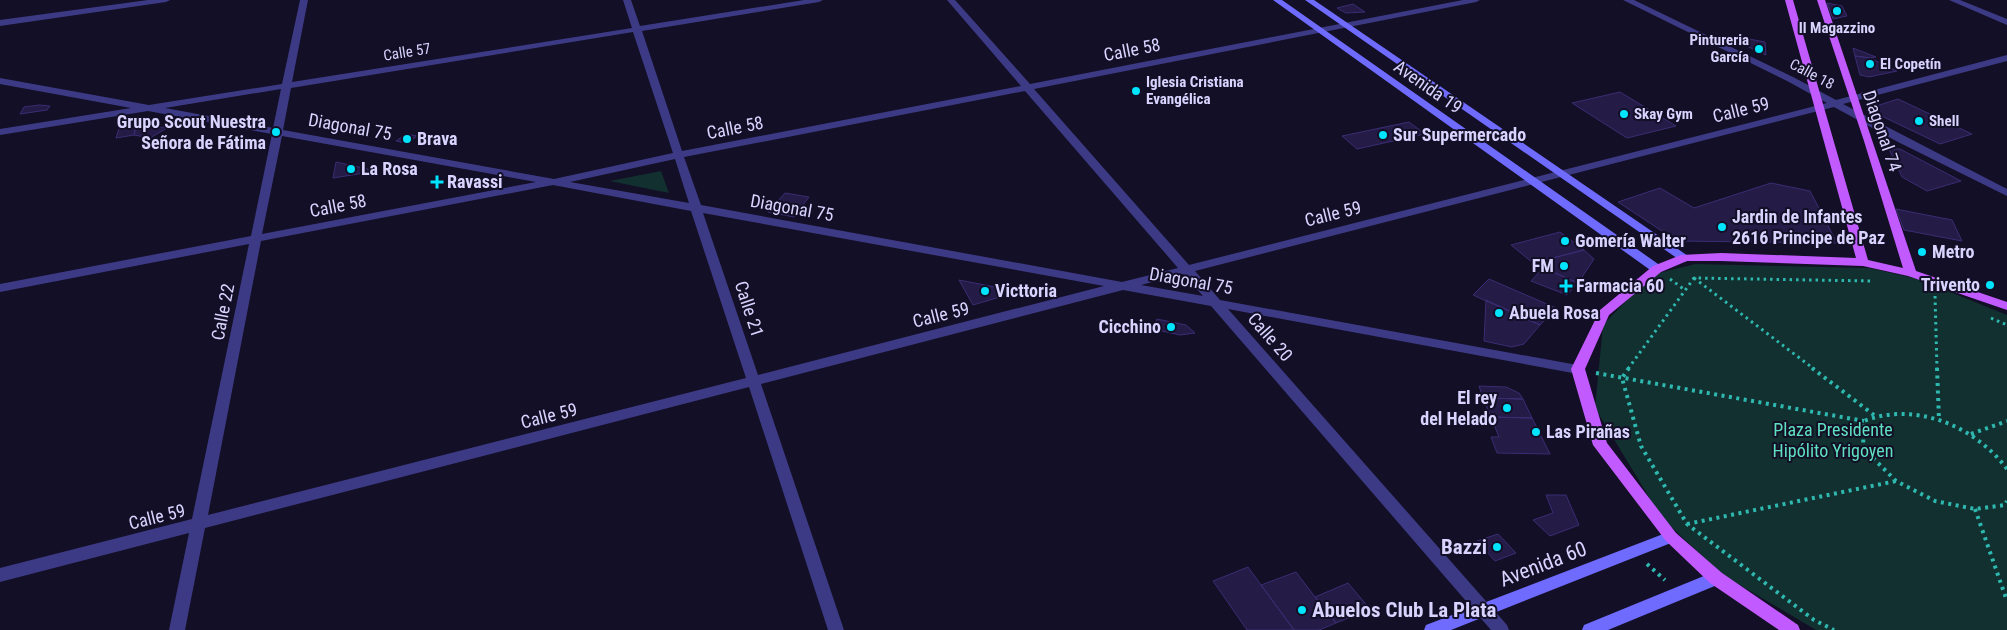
<svg xmlns="http://www.w3.org/2000/svg" width="2007" height="630" viewBox="0 0 2007 630" font-family="'Roboto Condensed',sans-serif">
  <style>
    .green { fill: #12302f }
    .building { fill: #241b47; stroke: #3b2d73 }
    .lines { fill: none; stroke-linecap: round; stroke-linejoin: round }
    .path-far1 { stroke: #2fb8b0; stroke-width: 3; stroke-dasharray: 2.5 4; stroke-linecap: butt }
    .path { stroke: #2fb8b0; stroke-width: 4; stroke-dasharray: 3 4.5; stroke-linecap: butt }
    .lane { stroke: #3d3a85; stroke-width: 6 }
    .street { fill: #3d3a85; fill-rule: evenodd }
    .secondary { fill: #6f6bff; fill-rule: evenodd }
    .primary { fill: #c25bff; fill-rule: evenodd }
    .poi-dot { fill: #00e5ff; stroke: #130f26; stroke-width: 2 }
    .labels { text-anchor: middle; stroke-width: 4; stroke-linejoin: round; paint-order: stroke }
    .far-poi-label { font-size: 15px; font-weight: bold; fill: #d9d4ff; stroke: #130f26; text-anchor: start }
    .far-street-label { font-size: 15px; fill: #d9d4ff; stroke: #130f26 }
    .street-label { font-size: 18px; fill: #d9d4ff; stroke: #130f26 }
    .poi-label { font-size: 18px; font-weight: bold; fill: #d9d4ff; stroke: #130f26; text-anchor: start }
    .park-label { font-size: 18px; fill: #5fe0c0; stroke: #130f26 }
    .near-poi-label { font-size: 21px; font-weight: bold; fill: #d9d4ff; stroke: #130f26; text-anchor: end }
    .near-street-label { font-size: 21px; fill: #d9d4ff; stroke: #130f26 }
  </style>
  <rect width="100%" height="100%" fill="#130f26"/>
  <!-- green -->
  <path class="green" d="M 661,171 L 669,193 L 610,181 Z
    M 1695,264 L 1869,268 L 1918,279 L 2007,315 L 2007,630 L 1816,630 L 1721,574 L 1661,517 L 1595,408 L 1603,325 L 1651,275 Z"/>
  <!-- building -->
  <path class="building" d="M 1827,3 L 1842,6 L 1847,16 L 1833,19 Z
    M 1353,4 L 1365,12 L 1346,13 L 1337,8 Z
    M 1739,37 L 1765,42 L 1766,55 L 1740,43 Z
    M 1853,48 L 1876,57 L 1870,58 L 1855,56 Z
    M 1855,56 L 1870,58 L 1897,71 L 1869,77 L 1860,75 Z
    M 1620,92 L 1676,126 L 1627,138 L 1572,103 Z
    M 1898,99 L 1972,134 L 1940,144 L 1867,109 Z
    M 39,105 L 50,106 L 47,110 L 20,114 L 24,107 Z
    M 121,122 L 137,123 L 134,135 L 116,138 Z
    M 1409,122 L 1425,134 L 1357,149 L 1342,136 Z
    M 137,123 L 167,128 L 150,138 L 134,135 Z
    M 406,134 L 417,136 L 407,143 L 396,141 Z
    M 1889,149 L 1900,149 L 1961,181 L 1927,191 L 1902,177 Z
    M 336,162 L 377,171 L 333,178 Z
    M 1771,183 L 1810,191 L 1837,243 L 1677,241 L 1618,202 L 1660,188 L 1694,208 Z
    M 785,193 L 809,197 L 794,217 L 768,212 Z
    M 1896,209 L 1952,220 L 1962,241 L 1904,230 Z
    M 1560,232 L 1584,250 L 1533,263 L 1511,245 Z
    M 1584,250 L 1594,259 L 1578,283 L 1533,263 Z
    M 1543,268 L 1578,283 L 1567,295 L 1531,281 Z
    M 1489,279 L 1556,308 L 1540,325 L 1473,295 Z
    M 959,280 L 1000,288 L 1004,293 L 1000,297 L 973,305 Z
    M 1486,300 L 1540,325 L 1524,344 L 1512,347 L 1484,341 Z
    M 1157,319 L 1186,325 L 1195,333 L 1180,335 L 1153,329 Z
    M 1479,386 L 1506,387 L 1519,393 L 1523,399 L 1483,398 Z
    M 1483,398 L 1523,399 L 1532,418 L 1491,417 Z
    M 1491,417 L 1532,418 L 1550,454 L 1497,453 L 1491,437 L 1499,437 Z
    M 1546,495 L 1566,495 L 1579,525 L 1550,536 L 1533,520 L 1553,513 Z
    M 1498,534 L 1516,553 L 1495,561 L 1477,541 Z
    M 1248,567 L 1261,585 L 1294,630 L 1247,630 L 1213,581 Z
    M 1296,572 L 1315,597 L 1336,623 L 1319,630 L 1294,630 L 1261,585 Z
    M 1348,583 L 1370,609 L 1336,623 L 1315,597 Z"/>
  <g class="lines">
    <!-- path-far1 -->
    <path class="path-far1" d="M 1694,278 L 1814,369
      M 1670,279 L 1685,290
      M 1935,296 L 1937,369
      M 1991,318 L 2007,325
      M 1628,369 L 1694,278 L 1871,281"/>
    <!-- path -->
    <path class="path" d="M 1629,368 L 1622,378 L 1641,446 L 1687,524 L 1814,620 L 1834,630
      M 1812,368 L 1874,415
      M 1937,368 L 1939,420
      M 1596,373 L 1864,421
      M 1971,434 L 2007,421
      M 2007,469 C 1975,426 1915,401 1864,421 L 1863,448 L 1896,481 L 1935,501 L 1975,509 L 2005,505 L 2007,501
      M 1975,509 L 2007,601
      M 1687,524 L 1896,481
      M 1647,564 L 1665,580"/>
    <!-- lane -->
    <path class="lane" d="M 1863,95 L 1876,101"/>
    <!-- street -->
    <path class="street" d="M 148,0 L 170,0 L 166,2 L 0,26 L 0,20 Z
      M 300,0 L 308,0 L 292,82 L 632,28 L 623,0 L 631,0 L 640,26 L 804,0 L 823,0 L 819,2 L 642,31 L 682,151 L 1021,86 L 947,0 L 955,0 L 1030,84 L 1463,0 L 1480,0 L 1476,2 L 1034,89 L 1189,265 L 1827,103 L 1789,82 L 1623,0 L 1634,0 L 1795,78 L 1836,100 L 2007,55 L 2007,61 L 1843,104 L 2007,189 L 2007,196 L 1898,142 L 1834,107 L 1195,271 L 1220,300 L 1583,366 L 1585,369 L 1583,372 L 1578,374 L 1228,309 L 1507,625 L 1509,630 L 1491,630 L 1211,306 L 1123,290 L 761,384 L 844,630 L 828,630 L 749,387 L 205,528 L 185,630 L 169,630 L 189,533 L 0,582 L 0,568 L 192,519 L 249,244 L 0,292 L 0,284 L 251,236 L 272,134 L 148,111 L 0,135 L 0,129 L 131,108 L 0,84 L 0,78 L 149,105 L 282,84 ZM 633,32 L 673,153 L 554,179 L 283,130 L 291,88 ZM 281,89 L 273,128 L 165,108 ZM 1025,91 L 1178,268 L 1122,282 L 701,205 L 684,157 ZM 282,136 L 536,182 L 262,234 ZM 675,159 L 689,203 L 570,182 ZM 553,185 L 691,211 L 746,378 L 208,515 L 261,241 ZM 703,213 L 1104,286 L 758,375 ZM 1183,274 L 1203,296 L 1141,285 Z
      M 1949,0 L 1960,0 L 2007,19 L 2007,25 Z"/>
    <!-- secondary -->
    <path class="secondary" d="M 1273,0 L 1282,0 L 1661,266 L 1663,269 L 1661,272 L 1653,272 Z
      M 1305,0 L 1314,0 L 1691,258 L 1685,262 L 1681,261 Z
      M 1671,531 L 1676,533 L 1679,537 L 1676,541 L 1451,630 L 1424,630 L 1426,625 Z
      M 1716,571 L 1722,573 L 1724,578 L 1722,583 L 1608,630 L 1582,630 L 1584,625 Z"/>
    <!-- primary -->
    <path class="primary" d="M 1785,0 L 1793,0 L 1868,260 L 1903,268 L 1864,141 L 1817,0 L 1825,0 L 1916,271 L 2007,302 L 2007,310 L 1908,276 L 1863,266 L 1721,261 L 1687,261 L 1661,272 L 1609,315 L 1585,369 L 1607,443 L 1676,533 L 1722,573 L 1798,625 L 1800,630 L 1779,630 L 1710,583 L 1666,541 L 1593,445 L 1571,369 L 1600,310 L 1653,266 L 1681,255 L 1721,253 L 1856,258 Z"/>
  </g>
  <!-- markers -->
  <g class="poi-dot">
    <circle cx="1837" cy="11" r="5"/>
    <circle cx="1759" cy="49" r="5"/>
    <circle cx="1870" cy="64" r="5"/>
    <circle cx="1136" cy="91" r="5"/>
    <circle cx="1624" cy="114" r="5"/>
    <circle cx="1919" cy="121" r="5"/>
    <circle cx="276" cy="132" r="5"/>
    <circle cx="1383" cy="135" r="5"/>
    <circle cx="407" cy="139" r="5"/>
    <circle cx="351" cy="169" r="5"/>
    <path d="M434.5 174.5h5v5h5v5h-5v5h-5v-5h-5v-5h5z"/>
    <circle cx="1722" cy="227" r="5"/>
    <circle cx="1565" cy="241" r="5"/>
    <circle cx="1922" cy="252" r="5"/>
    <circle cx="1564" cy="266" r="5"/>
    <circle cx="1990" cy="285" r="5"/>
    <path d="M1563.5 278.5h5v5h5v5h-5v5h-5v-5h-5v-5h5z"/>
    <circle cx="985" cy="291" r="5"/>
    <circle cx="1499" cy="313" r="5"/>
    <circle cx="1171" cy="327" r="5"/>
    <circle cx="1507" cy="408" r="5"/>
    <circle cx="1536" cy="432" r="5"/>
    <circle cx="1497" cy="547" r="5"/>
    <circle cx="1302" cy="610" r="5"/>
  </g>
  <g class="labels">
    <!-- far-poi labels -->
    <g class="far-poi-label">
      <text x="1837" y="33" text-anchor="middle">Il Magazzino</text>
      <text x="1749" y="45" text-anchor="end">Pintureria<tspan x="1749" dy="17">García</tspan></text>
      <text x="1880" y="69">El Copetín</text>
      <text x="1146" y="87">Iglesia Cristiana<tspan x="1146" dy="17">Evangélica</tspan></text>
      <text x="1634" y="119">Skay Gym</text>
      <text x="1929" y="126">Shell</text>
    </g>
    <!-- far-street labels -->
    <g class="far-street-label">
      <text transform="translate(407 52) rotate(-9)" y="5">Calle 57</text>
      <text transform="translate(1812 74) rotate(28)" y="5">Calle 18</text>
    </g>
    <!-- street labels -->
    <g class="street-label">
      <text transform="translate(1132 50) rotate(-11)" y="6">Calle 58</text>
      <text transform="translate(1428 87) rotate(35)" y="6">Avenida 19</text>
      <text transform="translate(1741 110) rotate(-14)" y="6">Calle 59</text>
      <text transform="translate(350 127) rotate(10)" y="6">Diagonal 75</text>
      <text transform="translate(735 128) rotate(-11)" y="6">Calle 58</text>
      <text transform="translate(1882 131) rotate(71)" y="6">Diagonal 74</text>
      <text transform="translate(338 206) rotate(-11)" y="6">Calle 58</text>
      <text transform="translate(792 208) rotate(10)" y="6">Diagonal 75</text>
      <text transform="translate(1333 214) rotate(-14)" y="6">Calle 59</text>
      <text transform="translate(1191 281) rotate(10)" y="6">Diagonal 75</text>
      <text transform="translate(749 309) rotate(72)" y="6">Calle 21</text>
      <text transform="translate(223 312) rotate(-79)" y="6">Calle 22</text>
      <text transform="translate(941 315) rotate(-14)" y="6">Calle 59</text>
      <text transform="translate(1270 337) rotate(49)" y="6">Calle 20</text>
      <text transform="translate(549 416) rotate(-14)" y="6">Calle 59</text>
      <text transform="translate(157 517) rotate(-14)" y="6">Calle 59</text>
    </g>
    <!-- poi labels -->
    <g class="poi-label">
      <text x="266" y="128" text-anchor="end">Grupo Scout Nuestra<tspan x="266" dy="21">Señora de Fátima</tspan></text>
      <text x="1393" y="141">Sur Supermercado</text>
      <text x="417" y="145">Brava</text>
      <text x="361" y="175">La Rosa</text>
      <text x="447" y="188">Ravassi</text>
      <text x="1732" y="223">Jardin de Infantes<tspan x="1732" dy="21">2616 Principe de Paz</tspan></text>
      <text x="1575" y="247">Gomería Walter</text>
      <text x="1932" y="258">Metro</text>
      <text x="1554" y="272" text-anchor="end">FM</text>
      <text x="1980" y="291" text-anchor="end">Trivento</text>
      <text x="1576" y="292">Farmacia 60</text>
      <text x="995" y="297">Victtoria</text>
      <text x="1509" y="319">Abuela Rosa</text>
      <text x="1161" y="333" text-anchor="end">Cicchino</text>
      <text x="1497" y="404" text-anchor="end">El rey<tspan x="1497" dy="21">del Helado</tspan></text>
      <text x="1546" y="438">Las Pirañas</text>
    </g>
    <!-- park labels -->
    <g class="park-label">
      <text x="1833" y="436">Plaza Presidente<tspan x="1833" dy="21">Hipólito Yrigoyen</tspan></text>
    </g>
    <!-- near-poi labels -->
    <g class="near-poi-label">
      <text x="1487" y="554">Bazzi</text>
      <text x="1312" y="617" text-anchor="start">Abuelos Club La Plata</text>
    </g>
    <!-- near-street labels -->
    <g class="near-street-label">
      <text transform="translate(1543 564) rotate(-21)" y="7">Avenida 60</text>
    </g>
  </g>
</svg>
